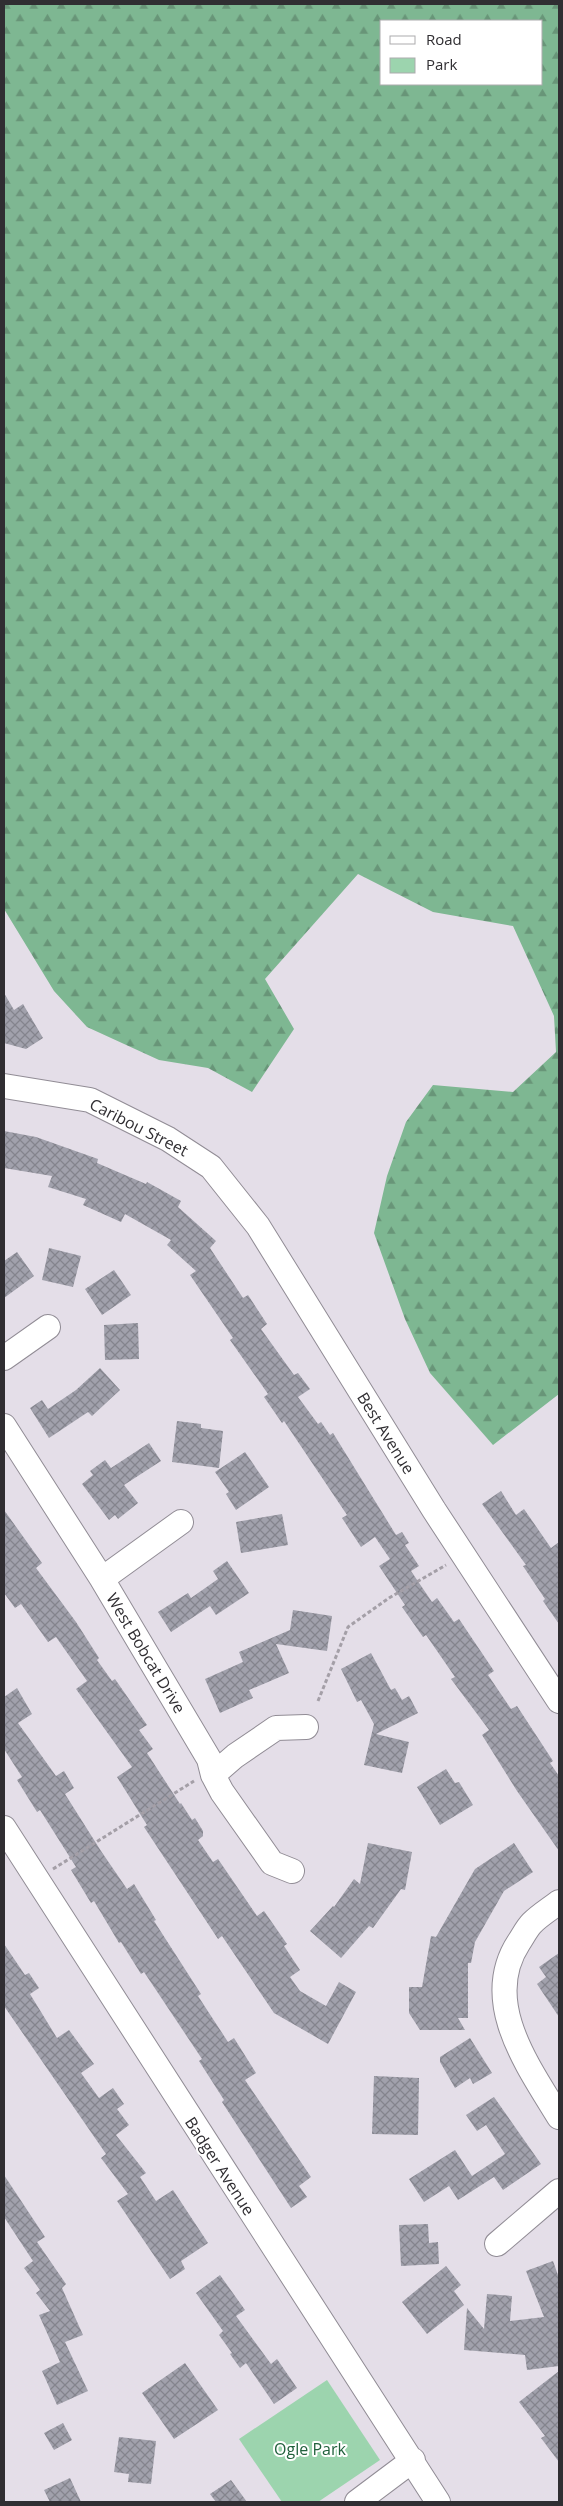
<svg xmlns="http://www.w3.org/2000/svg" width="563" height="2506" viewBox="0 0 563 2506" font-family="'Open Sans',sans-serif">
  <style>
    .forest { fill: url(#forest-firs); fill-rule: evenodd }
    .green { fill: #9cd4ae }
    .building { fill: url(#building-cross-hatch) }
    .lines { fill: none; stroke-linecap: round; stroke-linejoin: round }
    .minor-casing { stroke: #918c95; stroke-width: 26 }
    .path { stroke: #a49fa7; stroke-width: 3; stroke-dasharray: 4 2.5; stroke-linecap: butt }
    .minor { stroke: #fff; stroke-width: 24 }
    .labels { text-anchor: middle; stroke-width: 4; stroke-linejoin: round; paint-order: stroke }
    .street-label { font-size: 16px; fill: #302e32; stroke: #fff }
    .park-label { font-size: 16px; fill: #21613d; stroke: #fff }
  </style>
  <defs>
    <pattern id="forest-firs" width="22" height="20" patternUnits="userSpaceOnUse" patternTransform="scale(1.25)"><rect width="22" height="20" fill="#7eb792"/><path d="M5 1l3.5 6h-7zM16 11l3.5 6h-7z" fill="#689578"/></pattern>
    <pattern id="building-cross-hatch" width="8" height="8" patternUnits="userSpaceOnUse" patternTransform="scale(1.25)"><rect width="8" height="8" fill="#a1a1ac"/><path d="M0 0l8 8M0 8l8-8" fill="none" stroke="#84848d"/></pattern>
  </defs>
  <rect width="100%" height="100%" fill="#e4dee8"/>
  <!-- forest -->
  <path class="forest" d="M 4,4 L 559,4 L 559,1394 L 493,1445 L 430,1373 L 405,1319 L 374,1233 L 387,1176 L 406,1122 L 433,1085 L 513,1092 L 556,1052 L 554,1016 L 513,926 L 433,912 L 358,874 L 265,979 L 294,1029 L 252,1092 L 208,1068 L 159,1060 L 87,1027 L 54,991 L 4,909 ZM 382,21 L 542,21 L 542,84 L 382,84 Z"/>
  <!-- green -->
  <path class="green" d="M 327,2380 L 380,2460 L 318,2502 L 282,2502 L 239,2439 Z"/>
  <!-- building -->
  <path class="building" d="M 4,993 L 14,1010 L 23,1004 L 43,1038 L 26,1049 L 4,1043 Z
    M 4,1131 L 36,1137 L 98,1159 L 97,1163 L 146,1184 L 147,1182 L 181,1201 L 178,1207 L 216,1241 L 210,1248 L 243,1298 L 248,1295 L 267,1324 L 261,1329 L 294,1375 L 298,1373 L 310,1389 L 298,1397 L 318,1424 L 321,1422 L 330,1435 L 333,1433 L 396,1535 L 402,1532 L 409,1543 L 405,1545 L 419,1566 L 411,1571 L 432,1602 L 437,1598 L 454,1622 L 459,1619 L 494,1671 L 488,1675 L 511,1709 L 517,1706 L 553,1761 L 550,1763 L 559,1776 L 559,1851 L 517,1791 L 482,1735 L 489,1730 L 451,1679 L 455,1677 L 426,1635 L 423,1637 L 402,1607 L 405,1605 L 379,1566 L 390,1559 L 375,1537 L 361,1547 L 342,1518 L 347,1515 L 284,1421 L 282,1423 L 264,1397 L 268,1394 L 230,1340 L 233,1338 L 190,1275 L 196,1271 L 167,1245 L 171,1240 L 125,1214 L 121,1222 L 83,1205 L 86,1199 L 48,1187 L 52,1176 L 4,1168 Z
    M 49,1248 L 81,1256 L 73,1287 L 42,1280 Z
    M 17,1252 L 34,1276 L 4,1298 L 4,1261 Z
    M 114,1270 L 131,1295 L 102,1315 L 85,1289 Z
    M 138,1323 L 139,1359 L 105,1360 L 104,1325 Z
    M 100,1368 L 120,1390 L 92,1416 L 88,1412 L 49,1438 L 30,1408 L 42,1400 L 48,1409 L 76,1390 Z
    M 177,1421 L 201,1424 L 201,1428 L 223,1431 L 219,1468 L 172,1462 Z
    M 149,1443 L 161,1461 L 124,1485 L 138,1503 L 118,1519 L 115,1515 L 109,1520 L 82,1484 L 93,1475 L 90,1471 L 105,1460 L 111,1468 Z
    M 245,1452 L 269,1487 L 236,1510 L 226,1494 L 229,1492 L 215,1472 Z
    M 501,1491 L 516,1515 L 524,1509 L 551,1548 L 559,1542 L 559,1624 L 543,1601 L 545,1599 L 523,1566 L 526,1565 L 482,1504 Z
    M 4,1510 L 42,1563 L 36,1568 L 76,1622 L 99,1658 L 97,1660 L 112,1681 L 115,1679 L 147,1725 L 139,1730 L 153,1749 L 147,1753 L 180,1804 L 181,1803 L 192,1820 L 195,1818 L 203,1831 L 203,1836 L 198,1840 L 213,1862 L 218,1859 L 257,1916 L 264,1911 L 287,1944 L 284,1946 L 300,1970 L 290,1977 L 300,1991 L 326,2006 L 339,1982 L 356,1992 L 328,2044 L 274,2013 L 222,1936 L 218,1939 L 144,1827 L 147,1825 L 117,1777 L 132,1767 L 76,1689 L 87,1681 L 56,1637 L 48,1642 L 21,1604 L 15,1608 L 4,1593 Z
    M 282,1514 L 288,1545 L 241,1553 L 236,1522 Z
    M 227,1561 L 249,1593 L 216,1615 L 210,1606 L 171,1632 L 158,1612 L 188,1593 L 191,1598 L 218,1579 L 213,1571 Z
    M 293,1610 L 332,1616 L 327,1651 L 276,1644 L 289,1673 L 249,1690 L 253,1698 L 220,1713 L 205,1679 L 243,1662 L 239,1652 L 290,1630 Z
    M 371,1653 L 391,1690 L 395,1688 L 402,1700 L 409,1696 L 418,1713 L 376,1734 L 409,1742 L 402,1773 L 364,1765 L 374,1724 L 361,1700 L 357,1702 L 341,1669 Z
    M 17,1688 L 32,1714 L 18,1723 L 56,1776 L 64,1771 L 74,1788 L 65,1794 L 101,1851 L 127,1889 L 134,1884 L 156,1920 L 154,1921 L 201,1994 L 198,1996 L 228,2042 L 234,2038 L 256,2073 L 245,2080 L 311,2177 L 299,2186 L 307,2197 L 291,2208 L 222,2102 L 224,2100 L 199,2061 L 202,2059 L 144,1972 L 141,1974 L 121,1942 L 119,1943 L 94,1901 L 91,1903 L 71,1870 L 76,1867 L 40,1810 L 37,1812 L 17,1780 L 22,1777 L 4,1749 L 4,1697 Z
    M 446,1769 L 455,1783 L 459,1782 L 473,1805 L 440,1825 L 417,1787 Z
    M 368,1843 L 412,1852 L 405,1890 L 401,1889 L 373,1928 L 369,1926 L 341,1958 L 310,1931 L 333,1906 L 334,1907 L 354,1879 L 360,1884 Z
    M 514,1843 L 533,1872 L 504,1891 L 475,1942 L 471,1963 L 468,1963 L 468,2018 L 458,2018 L 465,2030 L 420,2030 L 409,2013 L 409,1987 L 422,1987 L 431,1936 L 436,1937 L 475,1869 Z
    M 4,1944 L 25,1975 L 29,1973 L 39,1988 L 30,1994 L 57,2038 L 69,2030 L 94,2064 L 81,2073 L 99,2098 L 113,2088 L 124,2104 L 117,2109 L 129,2125 L 116,2135 L 146,2173 L 140,2177 L 156,2201 L 173,2190 L 208,2243 L 181,2261 L 185,2269 L 170,2279 L 117,2201 L 128,2194 L 101,2158 L 106,2154 L 4,2006 Z
    M 559,1953 L 559,2017 L 537,1984 L 546,1977 L 539,1967 Z
    M 470,2038 L 492,2073 L 473,2084 L 470,2078 L 455,2088 L 440,2062 L 440,2057 Z
    M 374,2076 L 419,2078 L 418,2135 L 372,2134 Z
    M 494,2097 L 541,2164 L 503,2190 L 494,2177 L 458,2200 L 449,2186 L 424,2202 L 409,2179 L 455,2150 L 472,2176 L 505,2154 L 486,2125 L 477,2131 L 466,2115 Z
    M 4,2175 L 45,2237 L 37,2242 L 66,2284 L 62,2288 L 83,2335 L 65,2342 L 88,2391 L 57,2405 L 42,2371 L 60,2362 L 39,2315 L 50,2311 L 36,2293 L 40,2290 L 24,2268 L 33,2261 L 4,2217 Z
    M 428,2224 L 429,2243 L 438,2242 L 439,2264 L 401,2266 L 399,2225 Z
    M 553,2261 L 559,2278 L 559,2366 L 527,2370 L 525,2355 L 464,2350 L 467,2308 L 484,2329 L 487,2294 L 512,2296 L 510,2321 L 544,2317 L 526,2271 Z
    M 446,2266 L 461,2285 L 454,2291 L 464,2305 L 427,2334 L 402,2302 Z
    M 220,2275 L 245,2310 L 236,2316 L 271,2364 L 277,2359 L 297,2388 L 274,2404 L 246,2363 L 240,2368 L 230,2354 L 232,2353 L 219,2335 L 223,2331 L 196,2293 Z
    M 185,2363 L 218,2410 L 174,2439 L 142,2393 Z
    M 559,2371 L 559,2462 L 541,2438 L 545,2436 L 519,2402 Z
    M 63,2423 L 72,2440 L 54,2450 L 44,2433 Z
    M 119,2437 L 156,2441 L 151,2484 L 128,2482 L 129,2474 L 114,2472 Z
    M 70,2478 L 81,2502 L 50,2502 L 44,2490 Z
    M 231,2480 L 247,2502 L 216,2502 L 210,2494 Z"/>
  <g class="lines">
    <!-- minor casing -->
    <g class="minor-casing">
      <path id="minor" d="M 4,1086 L 90,1100 L 168,1139 L 211,1167 L 258,1226 L 434,1510 L 559,1701
        M 4,1358 L 48,1327
        M 4,1426 L 102,1579 L 209,1759 L 213,1775 L 222,1792 L 272,1863 L 292,1871
        M 102,1579 L 181,1522
        M 213,1775 L 235,1756 L 276,1728 L 306,1727
        M 4,1828 L 438,2502
        M 559,1902 C 550,1909 540,1915 532,1923 C 527,1928 523,1936 519,1942 C 480,2001 528,2066 559,2117
        M 497,2244 L 559,2191
        M 357,2502 L 413,2460"/>
    </g>
    <!-- path -->
    <path class="path" d="M 318,1701 L 348,1627 L 389,1598 L 446,1565
      M 53,1869 L 194,1781"/>
    <!-- minor -->
    <use href="#minor" class="minor"/>
  </g>
  <g class="labels">
    <!-- street labels -->
    <g class="street-label">
      <text transform="translate(139 1127) rotate(27)" y="6">Caribou Street</text>
      <text transform="translate(386 1433) rotate(58)" y="6">Best Avenue</text>
      <text transform="translate(146 1653) rotate(59)" y="6">West Bobcat Drive</text>
      <text transform="translate(220 2166) rotate(57)" y="6">Badger Avenue</text>
    </g>
    <!-- park labels -->
    <g class="park-label">
      <text x="310" y="2455">Ogle Park</text>
    </g>
  </g>
  <!-- border -->
  <rect width="563" height="2506" fill="none" stroke="#302e32" stroke-width="10"/>
  <!-- legend -->
  <rect x="380" y="20" width="162" height="65" fill="#ffffff" stroke="#acabad"/>
  <rect x="390" y="36" width="25" height="8" fill="#ffffff" stroke="#acabad"/>
  <text x="426" y="45" font-size="15" fill="#302e32">Road</text>
  <rect x="390" y="58" width="25" height="15" fill="#9cd4ae" stroke="#acabad"/>
  <text x="426" y="70" font-size="15" fill="#302e32">Park</text>
</svg>
